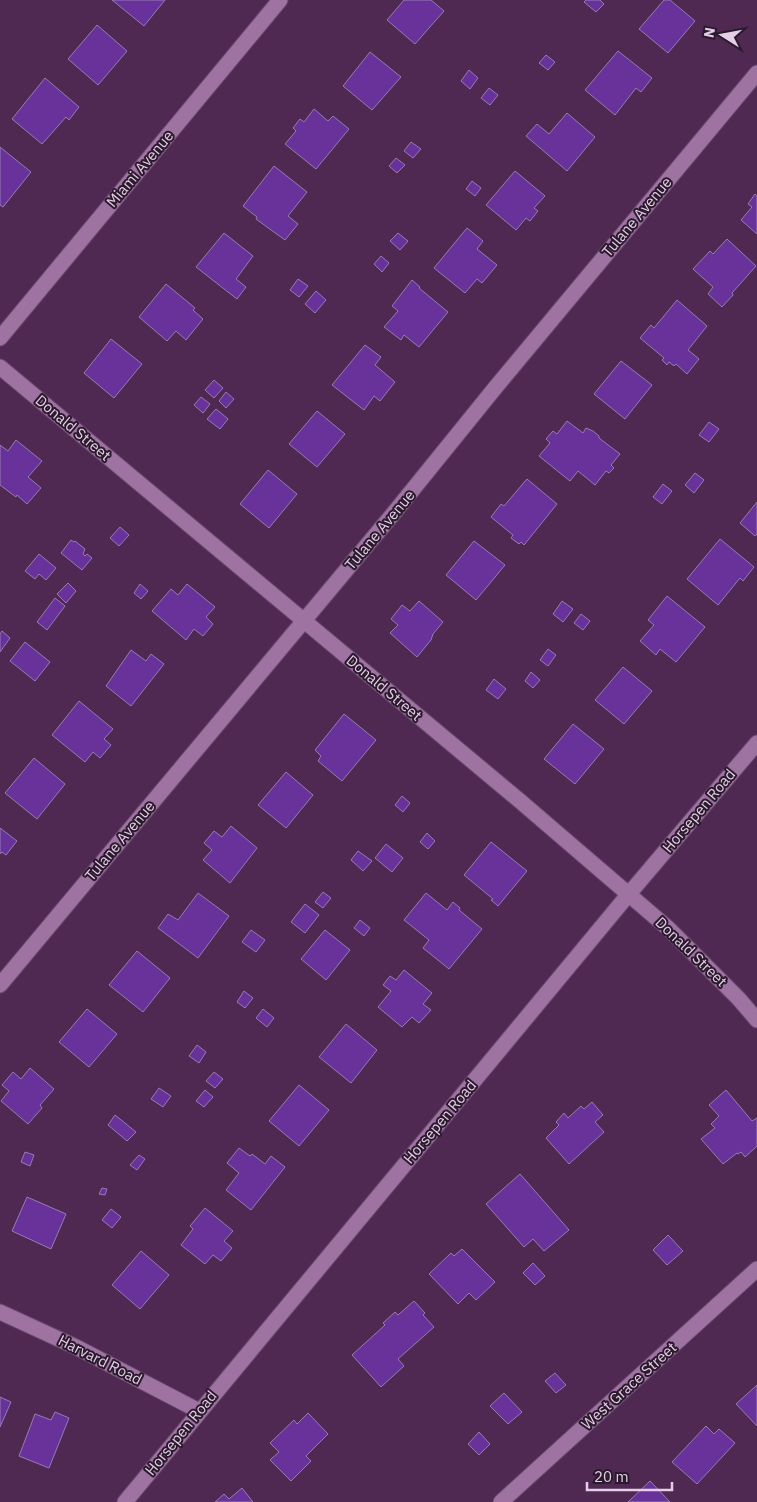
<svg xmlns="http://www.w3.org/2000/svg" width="757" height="1502" viewBox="0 0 757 1502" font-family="'IBM Plex Sans',sans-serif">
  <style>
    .building { fill: #69329b; stroke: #947cb3 }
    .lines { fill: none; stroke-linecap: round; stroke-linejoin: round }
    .minor-casing { stroke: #69486c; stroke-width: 17 }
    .tertiary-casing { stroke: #69486c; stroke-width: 17 }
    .minor { stroke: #9e72a1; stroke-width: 15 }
    .tertiary { stroke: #9e72a1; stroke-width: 15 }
    .labels { text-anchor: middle; stroke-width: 4; stroke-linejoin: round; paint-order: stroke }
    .street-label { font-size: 15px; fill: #e5cee7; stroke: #2b1a2d }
  </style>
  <rect width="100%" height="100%" fill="#4f2952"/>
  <!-- building -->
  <path class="building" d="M 112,0 L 165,0 L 144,26 Z
    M 404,0 L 431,0 L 444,11 L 415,44 L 387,20 Z
    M 586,0 L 600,0 L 604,4 L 596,12 L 584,2 Z
    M 664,0 L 670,0 L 695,21 L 668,53 L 639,29 Z
    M 97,25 L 127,51 L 98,85 L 68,59 Z
    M 618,51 L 652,78 L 641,92 L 636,88 L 615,115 L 585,90 Z
    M 370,52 L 401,77 L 372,110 L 343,86 Z
    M 546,55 L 555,62 L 548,70 L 539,63 Z
    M 469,70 L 478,78 L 470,89 L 461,81 Z
    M 45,78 L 79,107 L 69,120 L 66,117 L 42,144 L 12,119 Z
    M 489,88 L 498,95 L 490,105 L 481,98 Z
    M 314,109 L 328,121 L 333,116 L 349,129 L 316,169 L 285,144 L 296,131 L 293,128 L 300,119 L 304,122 Z
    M 567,113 L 595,137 L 567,171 L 526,136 L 537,124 L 549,134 Z
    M 411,142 L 421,149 L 413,158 L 404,151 Z
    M 0,147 L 31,172 L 3,207 L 0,205 Z
    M 396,158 L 405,165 L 397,173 L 389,166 Z
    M 274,166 L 307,192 L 288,216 L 298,224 L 285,240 L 256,219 L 257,217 L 243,206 Z
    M 515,171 L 545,196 L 534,208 L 538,211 L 530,221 L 526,218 L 516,230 L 486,205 Z
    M 472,181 L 481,188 L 475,196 L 466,189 Z
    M 755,194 L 757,196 L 757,234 L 741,220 L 752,207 L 748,204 Z
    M 467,228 L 483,241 L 477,249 L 497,265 L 482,283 L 477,279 L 465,293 L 434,268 Z
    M 224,233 L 253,256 L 236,279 L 246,287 L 237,299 L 196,267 Z
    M 398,233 L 408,241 L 400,250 L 390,241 Z
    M 727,239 L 756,266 L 732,293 L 733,295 L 722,307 L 708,294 L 713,287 L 693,269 L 710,251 L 713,254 Z
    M 381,256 L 389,263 L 382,272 L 374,264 Z
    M 298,279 L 308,286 L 299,297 L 290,290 Z
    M 412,280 L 420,287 L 419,288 L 448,312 L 419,347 L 404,335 L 401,340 L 384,327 L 398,311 L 392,306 Z
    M 166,284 L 195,308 L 193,310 L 203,319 L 186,340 L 176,331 L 167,341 L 139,317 Z
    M 316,291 L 326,300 L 315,313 L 305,304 Z
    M 677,300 L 707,326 L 688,350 L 699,359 L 687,374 L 676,364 L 674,366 L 669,362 L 667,365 L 662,360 L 664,358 L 640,338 L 651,325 L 654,328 Z
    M 111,339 L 142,364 L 114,398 L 84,373 Z
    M 365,345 L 381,357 L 375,365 L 395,382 L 380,401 L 374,396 L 364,410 L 332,385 Z
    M 621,361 L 652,385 L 625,419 L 594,394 Z
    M 214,380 L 223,388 L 214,398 L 205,390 Z
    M 226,392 L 234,399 L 226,408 L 219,401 Z
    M 201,397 L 210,404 L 203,413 L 194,405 Z
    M 216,409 L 228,419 L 220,429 L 207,419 Z
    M 317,411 L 345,434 L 317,467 L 289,444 Z
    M 567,421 L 583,433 L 586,428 L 593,431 L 599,436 L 599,438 L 620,454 L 611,465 L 614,468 L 609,473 L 606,471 L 595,485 L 578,471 L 570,481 L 539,456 L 550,443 L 546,439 L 553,431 L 557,434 Z
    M 709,422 L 719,429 L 709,442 L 699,435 Z
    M 16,440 L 42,461 L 28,477 L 41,488 L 27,504 L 17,495 L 16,497 L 0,485 L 0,445 L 8,451 Z
    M 268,470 L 297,494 L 269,528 L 240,504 Z
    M 695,473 L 704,480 L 694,493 L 685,485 Z
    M 527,479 L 557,504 L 524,545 L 521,542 L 519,544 L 511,538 L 513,535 L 491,517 L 501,504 L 504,506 Z
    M 663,484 L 672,491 L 662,504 L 653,497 Z
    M 757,502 L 757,534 L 755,536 L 740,523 Z
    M 120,527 L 129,535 L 119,546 L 110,538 Z
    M 720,539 L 754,567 L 743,581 L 740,578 L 718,605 L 687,579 Z
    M 71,540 L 74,542 L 75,541 L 85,549 L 83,554 L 85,556 L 87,554 L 92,558 L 82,570 L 61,553 Z
    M 474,541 L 505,565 L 476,600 L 446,575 Z
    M 39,554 L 56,568 L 46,580 L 39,574 L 35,579 L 25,571 Z
    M 68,583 L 76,591 L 66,603 L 57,594 Z
    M 140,584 L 148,591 L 141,599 L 134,593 Z
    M 187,584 L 215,607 L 206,617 L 213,624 L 203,636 L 194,629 L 186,640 L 152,611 L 171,589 L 178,595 Z
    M 667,596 L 705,627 L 676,662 L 660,649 L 656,655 L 640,641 L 654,625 L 648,620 Z
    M 55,598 L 65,606 L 47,630 L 37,622 Z
    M 419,601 L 443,622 L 433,634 L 431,640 L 417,657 L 390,633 L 398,625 L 391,619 L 402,605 L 410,611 Z
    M 562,601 L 573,609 L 563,622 L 553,614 Z
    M 581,614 L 590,621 L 583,630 L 574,623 Z
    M 2,631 L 10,638 L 0,652 L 0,634 Z
    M 25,642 L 50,662 L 35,681 L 10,661 Z
    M 548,649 L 556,655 L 548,666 L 540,660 Z
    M 131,650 L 146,661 L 151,654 L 164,664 L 131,706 L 106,686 Z
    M 623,667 L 652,691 L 624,724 L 595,700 Z
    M 531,672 L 540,680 L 533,688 L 525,681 Z
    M 494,679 L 506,689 L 498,699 L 486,690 Z
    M 79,701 L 113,729 L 104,739 L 111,745 L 100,758 L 93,752 L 85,762 L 52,735 Z
    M 344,714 L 376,740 L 342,781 L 318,761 L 321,756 L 315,750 Z
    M 573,724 L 604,749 L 575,784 L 544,759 Z
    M 34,758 L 65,784 L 37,819 L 5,793 Z
    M 286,772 L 313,795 L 286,828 L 258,805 Z
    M 402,796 L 410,803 L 403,812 L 395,805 Z
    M 231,826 L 257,848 L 230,883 L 203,860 L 212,850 L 204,843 L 214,831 L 222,837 Z
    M 0,828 L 17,841 L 6,855 L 2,852 L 0,854 Z
    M 427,833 L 435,841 L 428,849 L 420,842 Z
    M 491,842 L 527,871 L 498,906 L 491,900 L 493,899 L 464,875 Z
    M 386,844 L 403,858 L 392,872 L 375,858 Z
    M 358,851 L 372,861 L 363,871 L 351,860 Z
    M 323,892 L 331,898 L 323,908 L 315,902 Z
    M 198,893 L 229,916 L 198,958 L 158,928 L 168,914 L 178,920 Z
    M 426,893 L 447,910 L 453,902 L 460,908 L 459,910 L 482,929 L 449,969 L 423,948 L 429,940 L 404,920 Z
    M 305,904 L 319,915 L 305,933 L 291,922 Z
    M 360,920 L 370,928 L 364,936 L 354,928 Z
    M 251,930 L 265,940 L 256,952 L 242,942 Z
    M 325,930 L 350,950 L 326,980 L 301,959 Z
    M 137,951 L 170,978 L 143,1012 L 109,985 Z
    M 404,970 L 432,993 L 423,1004 L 431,1010 L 419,1023 L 412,1017 L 402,1027 L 378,1007 L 391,991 L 383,985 L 390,976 L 396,980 Z
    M 244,991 L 253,998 L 245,1008 L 237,1002 Z
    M 87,1009 L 117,1034 L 89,1067 L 59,1042 Z
    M 263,1009 L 274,1018 L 267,1027 L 256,1018 Z
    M 346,1024 L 377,1050 L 351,1083 L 319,1057 Z
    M 197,1045 L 206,1052 L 199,1063 L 189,1056 Z
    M 30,1068 L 54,1089 L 40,1105 L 42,1108 L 28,1124 L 1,1101 L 9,1091 L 2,1085 L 13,1072 L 21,1079 Z
    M 214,1072 L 223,1079 L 215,1088 L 206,1081 Z
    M 299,1085 L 329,1110 L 299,1146 L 269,1121 Z
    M 159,1088 L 171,1096 L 163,1107 L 151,1099 Z
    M 205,1090 L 213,1097 L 204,1107 L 196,1101 Z
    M 726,1090 L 752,1121 L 757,1118 L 757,1146 L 745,1157 L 741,1152 L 738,1154 L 737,1153 L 723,1164 L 701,1139 L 715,1128 L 711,1124 L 719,1116 L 709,1105 Z
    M 592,1102 L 603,1115 L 595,1122 L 604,1132 L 569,1164 L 546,1138 L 559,1125 L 556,1122 L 564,1113 L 568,1118 L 581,1106 L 584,1109 Z
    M 115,1115 L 136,1132 L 127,1141 L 108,1125 Z
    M 239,1148 L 250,1156 L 252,1154 L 265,1164 L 271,1156 L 285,1167 L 251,1210 L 226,1190 L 239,1173 L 227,1163 Z
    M 25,1152 L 34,1155 L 30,1166 L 21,1162 Z
    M 139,1155 L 145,1159 L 137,1170 L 130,1165 Z
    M 520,1174 L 569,1230 L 544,1251 L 533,1239 L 524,1247 L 486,1204 Z
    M 102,1188 L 107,1189 L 105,1195 L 99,1194 Z
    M 27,1197 L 66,1214 L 51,1249 L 12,1231 Z
    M 205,1208 L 233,1231 L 224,1241 L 232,1248 L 221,1261 L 213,1255 L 205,1264 L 181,1245 L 193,1229 L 190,1226 Z
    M 111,1209 L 121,1217 L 112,1228 L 102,1220 Z
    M 668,1235 L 683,1251 L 667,1265 L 653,1250 Z
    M 462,1249 L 495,1282 L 476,1300 L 469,1293 L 458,1304 L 429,1274 L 451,1253 L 454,1256 Z
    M 141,1251 L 169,1275 L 140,1309 L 112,1285 Z
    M 533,1263 L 545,1276 L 535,1285 L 523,1273 Z
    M 414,1301 L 425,1313 L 423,1315 L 434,1327 L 398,1359 L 404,1366 L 381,1387 L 352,1355 L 385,1325 L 383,1323 L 395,1312 L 398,1315 Z
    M 555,1373 L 566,1385 L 556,1393 L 545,1381 Z
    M 757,1385 L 757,1426 L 736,1404 Z
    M 504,1393 L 522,1412 L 508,1424 L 490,1406 Z
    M 0,1397 L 11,1402 L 0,1427 Z
    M 55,1412 L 69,1418 L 49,1468 L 19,1456 L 35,1414 L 51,1420 Z
    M 308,1413 L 328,1434 L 306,1456 L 311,1461 L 291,1481 L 270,1460 L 279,1452 L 270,1443 L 294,1420 L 297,1424 Z
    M 706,1426 L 714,1434 L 719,1429 L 735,1443 L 697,1484 L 672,1462 Z
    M 479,1432 L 490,1444 L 479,1455 L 468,1444 Z
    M 650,1481 L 670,1502 L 628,1502 Z
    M 242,1488 L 253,1502 L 215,1502 L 224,1494 L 229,1499 Z"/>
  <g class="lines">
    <!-- minor casing -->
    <g class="minor-casing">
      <path id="minor" d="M 0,338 L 280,0
        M 0,367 L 520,801 L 669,929 L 739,999 L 757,1020
        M 0,985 L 393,514 L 495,388 L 757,73
        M 0,1312 L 76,1347 L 199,1411
        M 501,1502 L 757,1269"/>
    </g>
    <!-- tertiary casing -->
    <g class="tertiary-casing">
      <path id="tertiary" d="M 125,1502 L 628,895 L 757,743"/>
    </g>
    <!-- minor -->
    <use href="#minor" class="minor"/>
    <!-- tertiary -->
    <use href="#tertiary" class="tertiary"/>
  </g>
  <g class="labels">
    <!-- street labels -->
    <g class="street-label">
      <text transform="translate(140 169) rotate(-50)" y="5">Miami Avenue</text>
      <text transform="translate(637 217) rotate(-50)" y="5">Tulane Avenue</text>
      <text transform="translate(73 428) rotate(40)" y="5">Donald Street</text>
      <text transform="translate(380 530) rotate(-50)" y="5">Tulane Avenue</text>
      <text transform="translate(384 688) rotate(40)" y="5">Donald Street</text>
      <text transform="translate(699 811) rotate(-50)" y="5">Horsepen Road</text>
      <text transform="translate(120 841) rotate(-50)" y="5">Tulane Avenue</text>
      <text transform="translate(691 952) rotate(44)" y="5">Donald Street</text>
      <text transform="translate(440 1122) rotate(-50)" y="5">Horsepen Road</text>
      <text transform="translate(100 1360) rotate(27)" y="5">Harvard Road</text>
      <text transform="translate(629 1386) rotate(-42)" y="5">West Grace Street</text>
      <text transform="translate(181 1433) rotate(-51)" y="5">Horsepen Road</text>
    </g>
  </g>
  <!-- north arrow -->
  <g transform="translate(722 35) rotate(281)" stroke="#2b1a2d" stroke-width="4" paint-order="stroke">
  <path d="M0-4L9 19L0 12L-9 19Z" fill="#e5cee7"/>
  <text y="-8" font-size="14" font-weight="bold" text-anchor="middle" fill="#e5cee7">N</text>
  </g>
  <!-- scale -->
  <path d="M587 1482v8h85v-8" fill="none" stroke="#e5cee7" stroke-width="2.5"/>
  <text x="594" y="1482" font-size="15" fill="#e5cee7" stroke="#2b1a2d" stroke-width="4" paint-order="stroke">20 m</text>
</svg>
